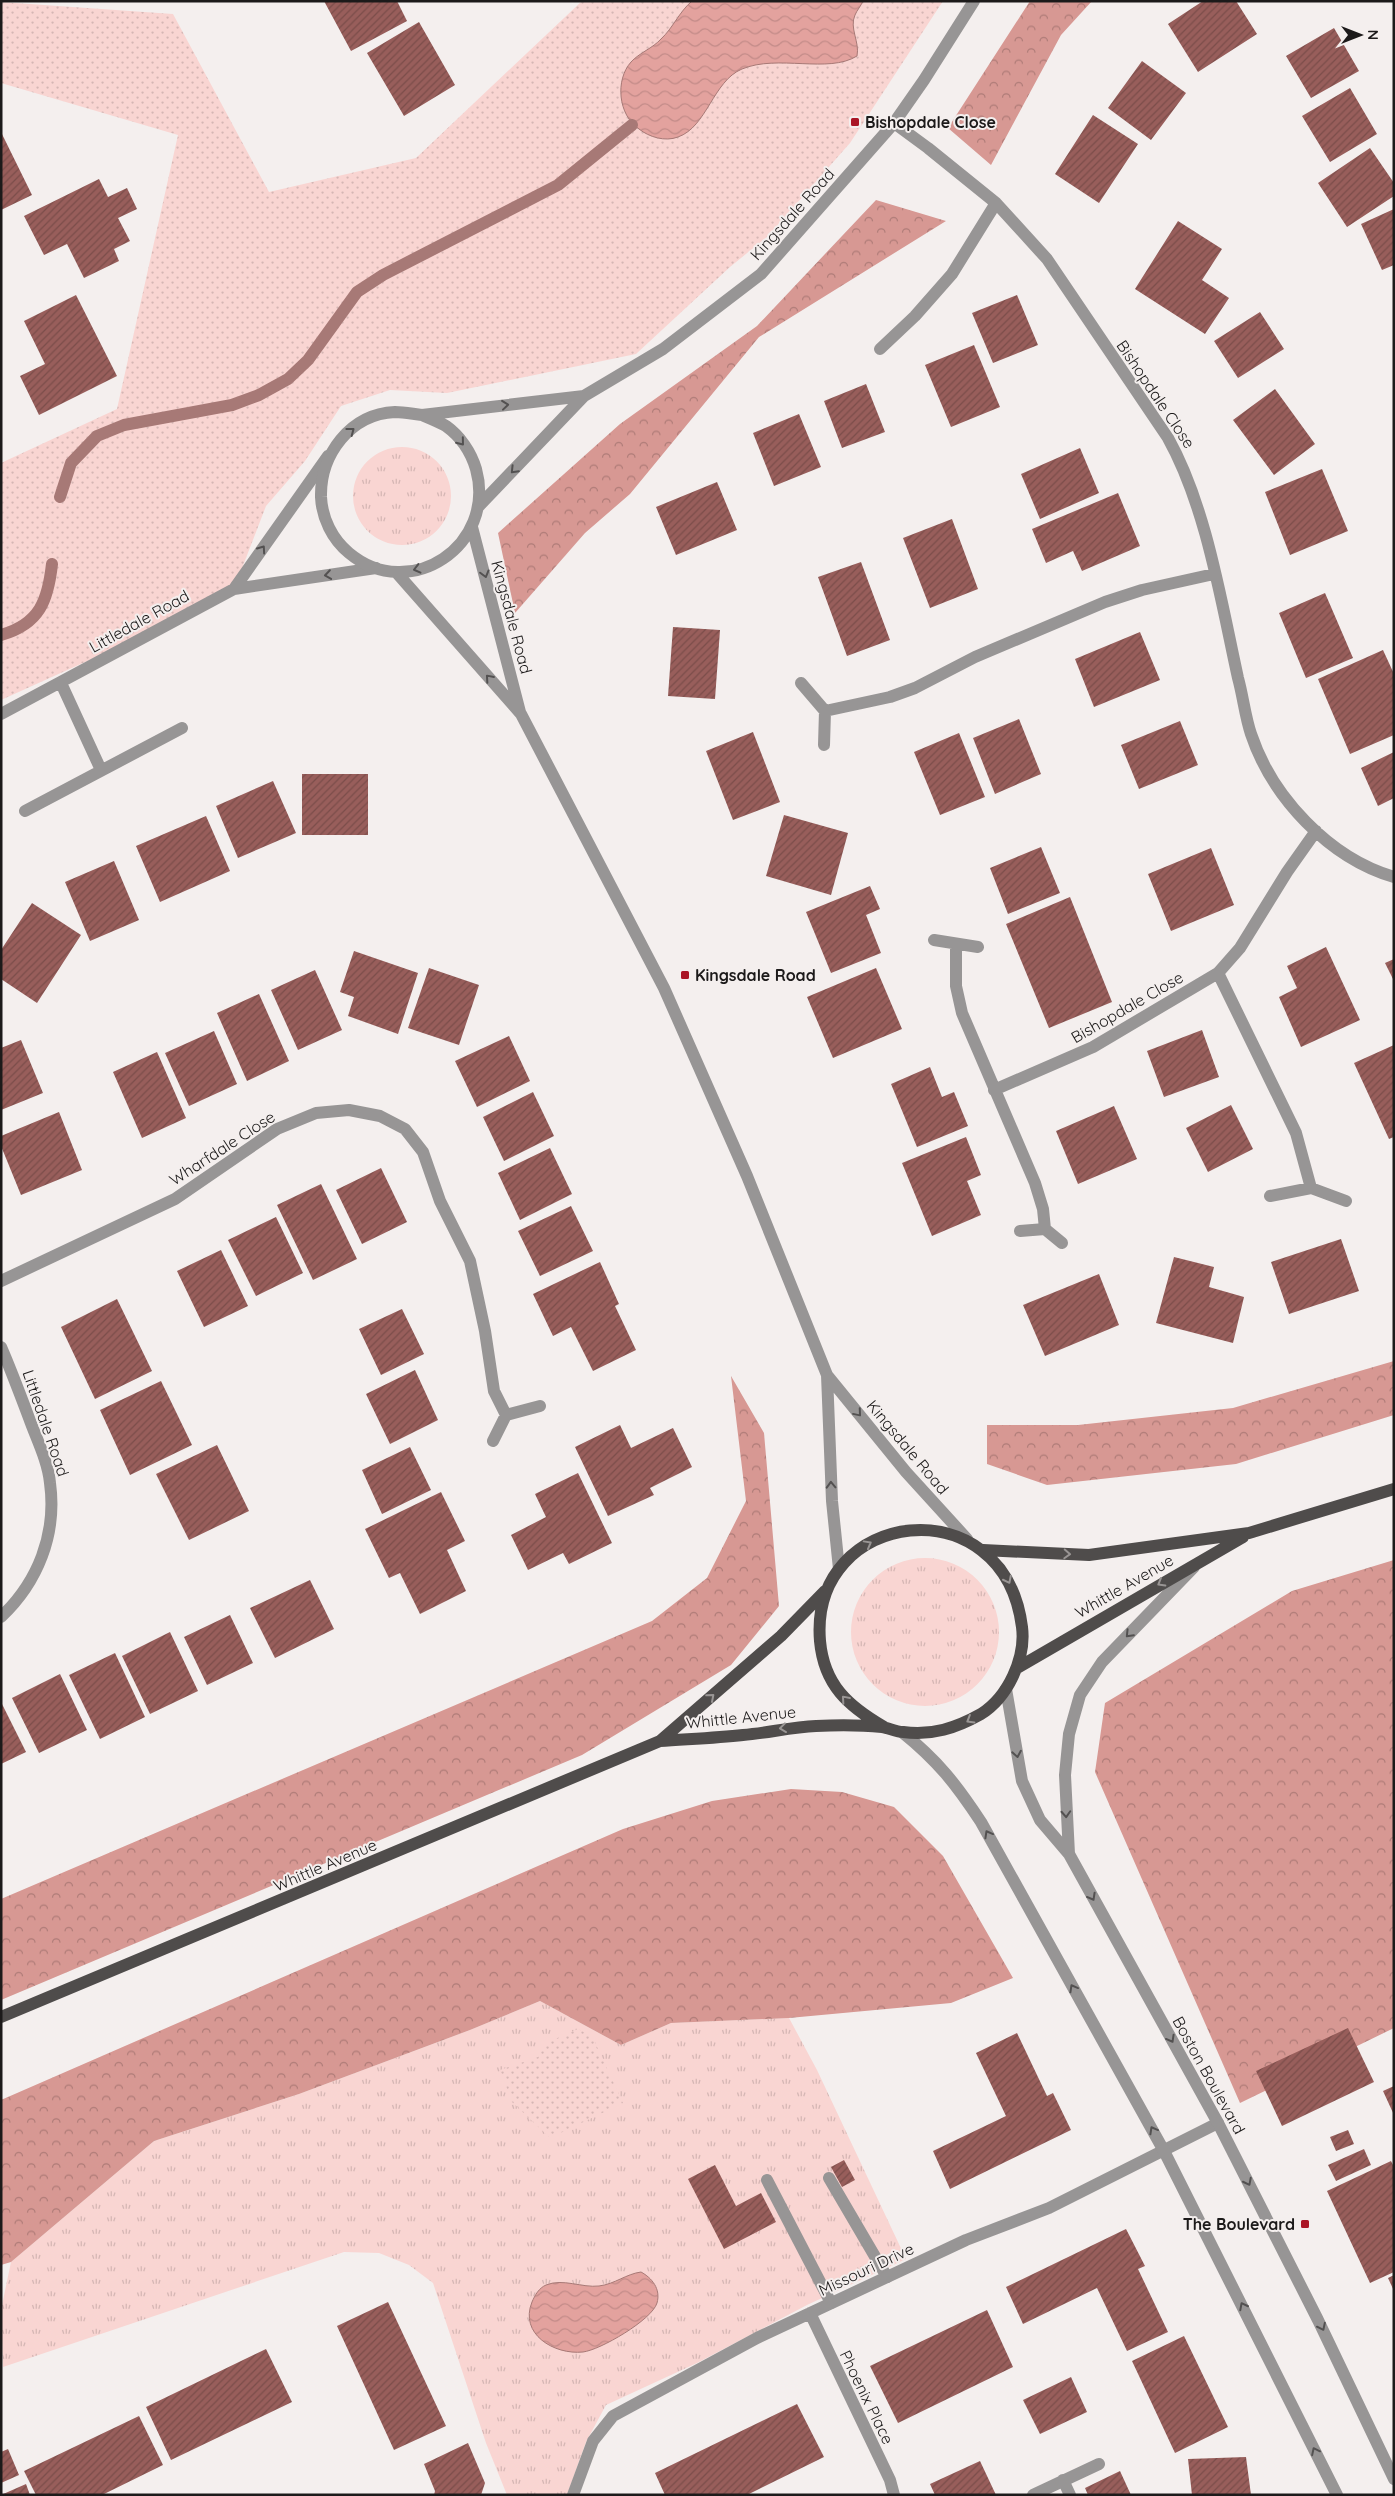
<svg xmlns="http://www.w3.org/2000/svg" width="1395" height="2496" viewBox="0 0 1395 2496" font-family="Quicksand,sans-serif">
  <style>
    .grass { fill: url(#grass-tufts) }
    .forest { fill: url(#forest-crowns) }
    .park { fill: url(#park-dots) }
    .water { fill: url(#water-waves); stroke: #a77976 }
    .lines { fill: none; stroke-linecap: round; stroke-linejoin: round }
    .stream { stroke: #a77976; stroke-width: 12 }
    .building { fill: url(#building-hatch) }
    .service { stroke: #979595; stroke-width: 12 }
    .minor { stroke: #979595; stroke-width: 12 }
    .tertiary { stroke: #979595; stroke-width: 12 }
    .primary { stroke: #4f4c4b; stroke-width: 12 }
    .oneway { stroke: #535151 }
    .oneway2 { stroke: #999594 }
    .poi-dot { fill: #aa1525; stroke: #f4efee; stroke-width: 2 }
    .labels { text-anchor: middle; stroke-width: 4; stroke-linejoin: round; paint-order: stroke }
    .poi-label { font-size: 16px; font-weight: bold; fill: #1c1a1a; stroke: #f4efee; text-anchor: start }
    .street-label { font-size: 16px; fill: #1c1a1a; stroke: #f4efee }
  </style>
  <defs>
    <pattern id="grass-tufts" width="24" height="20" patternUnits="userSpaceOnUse" patternTransform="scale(1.25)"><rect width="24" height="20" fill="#f9d5d2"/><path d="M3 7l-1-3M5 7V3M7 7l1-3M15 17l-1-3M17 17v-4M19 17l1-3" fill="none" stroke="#d5b6b4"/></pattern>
    <pattern id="forest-crowns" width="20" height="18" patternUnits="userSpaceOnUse" patternTransform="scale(1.25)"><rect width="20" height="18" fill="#d79893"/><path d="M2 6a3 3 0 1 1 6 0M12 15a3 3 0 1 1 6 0" fill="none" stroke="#ae7b77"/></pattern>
    <pattern id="park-dots" width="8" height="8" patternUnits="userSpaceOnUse" patternTransform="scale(1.25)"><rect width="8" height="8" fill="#f9d5d2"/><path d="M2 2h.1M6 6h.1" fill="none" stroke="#d5b6b4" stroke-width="1.8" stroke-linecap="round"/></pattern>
    <pattern id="water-waves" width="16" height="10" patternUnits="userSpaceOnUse" patternTransform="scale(1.25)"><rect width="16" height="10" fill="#e3a29e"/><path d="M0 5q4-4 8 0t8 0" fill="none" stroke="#c28b88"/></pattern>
    <pattern id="building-hatch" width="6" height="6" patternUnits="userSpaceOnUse" patternTransform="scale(1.25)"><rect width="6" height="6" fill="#985e5b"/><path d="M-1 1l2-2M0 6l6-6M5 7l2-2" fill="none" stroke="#7b4d4a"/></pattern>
  </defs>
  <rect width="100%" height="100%" fill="#f4efee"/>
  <!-- grass -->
  <path class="grass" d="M353 496a49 49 0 1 1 98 0a49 49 0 1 1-98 0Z
    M851 1632a74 74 0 1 1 148 0a74 74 0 1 1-148 0Z
    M 540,2001 L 621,2045 L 671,2023 L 789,2018 L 817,2070 L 906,2259 L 807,2305 L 697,2363 L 606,2405 L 586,2442 L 567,2495 L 507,2495 L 486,2443 L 433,2283 L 409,2265 L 379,2253 L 344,2252 L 3,2367 L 1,2310 L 11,2262 L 154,2141 L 299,2094 L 470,2030 Z"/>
  <!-- forest -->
  <path class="forest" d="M 1030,1 L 1092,1 L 1061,35 L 991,165 L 948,128 Z
    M 876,200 L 946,221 L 759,337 L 630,494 L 585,533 L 515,613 L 498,533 L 620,424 L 757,326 Z
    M 1394,1361 L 1394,1415 L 1236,1464 L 1047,1485 L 987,1464 L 987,1425 L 1078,1425 L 1233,1408 Z
    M 731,1376 L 764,1433 L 779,1606 L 731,1665 L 582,1755 L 1,2000 L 1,1899 L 652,1621 L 707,1578 L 746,1501 Z
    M 1394,1560 L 1394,2028 L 1240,2103 L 1095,1772 L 1105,1703 L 1292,1591 Z
    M 791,1789 L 842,1792 L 894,1807 L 943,1856 L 1013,1978 L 951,2003 L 789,2018 L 671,2023 L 621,2045 L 540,2001 L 470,2030 L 299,2094 L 154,2141 L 11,2262 L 1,2265 L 1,2100 L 623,1829 L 712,1801 Z"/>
  <!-- park -->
  <path class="park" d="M 582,1 L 943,1 L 850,143 L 768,236 L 730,267 L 636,354 L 447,393 L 390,390 L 341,406 L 305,461 L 266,506 L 234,589 L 189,615 L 1,700 L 1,463 L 117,409 L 178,135 L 1,83 L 1,2 L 173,14 L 269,192 L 416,158 Z
    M 578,2029 L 592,2036 L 623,2103 L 550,2138 L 512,2102 L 500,2070 L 538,2057 L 546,2043 Z"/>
  <!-- water -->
  <path class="water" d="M 692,1 L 863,1 C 861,6 857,10 855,15 C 849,28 860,42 857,56 C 828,74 778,54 742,69 C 713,81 707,127 678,137 C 665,142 649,137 639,129 C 618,115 615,80 631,62 C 639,53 653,48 661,39 C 673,28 679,12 692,1 Z
    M 641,2272 C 652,2278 661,2289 657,2303 C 652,2320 600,2350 583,2352 C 554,2355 519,2334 532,2302 C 535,2295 539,2288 546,2285 C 563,2278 582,2288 599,2286 C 615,2284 626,2274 641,2272 Z"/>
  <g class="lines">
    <!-- stream -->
    <path class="stream" d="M 60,497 L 71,463 L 97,436 L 124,425 L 232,405 L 259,395 L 288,379 L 308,360 L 357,292 L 383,275 L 558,185 L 632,125
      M 1,635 C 40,624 48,600 52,564"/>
  </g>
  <!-- building -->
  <path class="building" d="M 324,1 L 397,1 L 407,21 L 351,51 Z
    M 1203,1 L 1236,1 L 1257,34 L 1198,72 L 1168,24 Z
    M 419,22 L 455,85 L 404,116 L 367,53 Z
    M 1334,28 L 1359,71 L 1311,98 L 1286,56 Z
    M 1142,61 L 1186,93 L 1151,140 L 1108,108 Z
    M 1350,88 L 1377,134 L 1330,162 L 1302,116 Z
    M 1093,115 L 1138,144 L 1099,203 L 1055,174 Z
    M 1,132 L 32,195 L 1,210 Z
    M 1370,148 L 1394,183 L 1394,196 L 1347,227 L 1318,183 Z
    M 99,179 L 108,197 L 127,188 L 137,209 L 118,218 L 130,241 L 114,249 L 119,261 L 84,278 L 67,244 L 44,255 L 24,216 Z
    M 1394,209 L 1394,265 L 1382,270 L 1361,224 Z
    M 1178,221 L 1222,249 L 1202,280 L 1229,298 L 1205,334 L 1135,289 Z
    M 76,295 L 117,376 L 39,415 L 20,376 L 45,364 L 24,321 Z
    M 1017,295 L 1038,345 L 993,363 L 972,313 Z
    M 1260,312 L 1284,349 L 1238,378 L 1214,341 Z
    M 974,345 L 1000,407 L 951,427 L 925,365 Z
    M 866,384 L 885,432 L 842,448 L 824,401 Z
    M 1275,389 L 1315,444 L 1274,475 L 1233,420 Z
    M 799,414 L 821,467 L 774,486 L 753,433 Z
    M 1080,448 L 1099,493 L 1040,519 L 1021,474 Z
    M 1322,469 L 1348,531 L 1290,555 L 1265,492 Z
    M 717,482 L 737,530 L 676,555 L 656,507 Z
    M 1118,493 L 1140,546 L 1082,571 L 1073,551 L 1046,563 L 1032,529 Z
    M 952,519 L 978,589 L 930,608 L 903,538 Z
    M 861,562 L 890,640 L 847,656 L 818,577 Z
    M 1325,593 L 1353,658 L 1306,678 L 1279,613 Z
    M 673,627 L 720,630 L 715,699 L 668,696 Z
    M 1140,632 L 1160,680 L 1094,707 L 1075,659 Z
    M 1383,650 L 1394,674 L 1394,735 L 1350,754 L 1318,679 Z
    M 1019,719 L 1041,774 L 995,794 L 973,738 Z
    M 1180,721 L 1198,765 L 1139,789 L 1121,745 Z
    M 753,732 L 780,802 L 733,820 L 706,751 Z
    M 959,733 L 985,797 L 940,815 L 914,752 Z
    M 1394,752 L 1394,798 L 1378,806 L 1361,768 Z
    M 302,774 L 368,774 L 368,835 L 302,835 Z
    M 273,781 L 296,833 L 238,858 L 216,806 Z
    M 784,815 L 848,833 L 831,895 L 766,876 Z
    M 206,816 L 230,871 L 160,902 L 136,846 Z
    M 1041,847 L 1060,893 L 1008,914 L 990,868 Z
    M 1211,848 L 1234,905 L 1171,931 L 1148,874 Z
    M 114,861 L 139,920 L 90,941 L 65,882 Z
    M 870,886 L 880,909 L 866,915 L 881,953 L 831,973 L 806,912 Z
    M 1070,897 L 1112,1002 L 1049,1028 L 1006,924 Z
    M 32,903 L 81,935 L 37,1003 L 1,979 L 1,950 Z
    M 1326,947 L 1360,1020 L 1301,1047 L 1279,997 L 1297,988 L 1287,966 Z
    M 354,951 L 418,973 L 398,1034 L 348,1016 L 354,997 L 340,992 Z
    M 1394,959 L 1394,981 L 1385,963 Z
    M 429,968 L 479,985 L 459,1045 L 408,1028 Z
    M 876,968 L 902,1029 L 833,1058 L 807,997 Z
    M 315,970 L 342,1030 L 298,1050 L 271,990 Z
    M 259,994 L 289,1061 L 247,1081 L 217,1013 Z
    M 1202,1030 L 1219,1077 L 1164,1097 L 1147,1051 Z
    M 214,1031 L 237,1084 L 189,1106 L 165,1053 Z
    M 509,1036 L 530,1081 L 477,1107 L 455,1061 Z
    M 21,1040 L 43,1093 L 1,1110 L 1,1048 Z
    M 1394,1045 L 1394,1137 L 1389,1139 L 1354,1063 Z
    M 157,1052 L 186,1118 L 142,1138 L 113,1072 Z
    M 930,1067 L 942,1097 L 954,1092 L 968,1126 L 917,1147 L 891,1084 Z
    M 533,1092 L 554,1136 L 504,1161 L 483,1117 Z
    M 1231,1105 L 1253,1149 L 1208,1172 L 1186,1128 Z
    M 1114,1106 L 1137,1159 L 1078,1184 L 1056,1131 Z
    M 59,1112 L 82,1170 L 21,1195 L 1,1146 L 1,1136 Z
    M 966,1137 L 981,1175 L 967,1181 L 981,1215 L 932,1236 L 902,1163 Z
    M 550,1148 L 572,1194 L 520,1220 L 498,1173 Z
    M 381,1168 L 407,1222 L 362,1244 L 336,1190 Z
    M 321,1184 L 357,1259 L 313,1280 L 277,1205 Z
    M 571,1206 L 593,1251 L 540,1276 L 518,1231 Z
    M 276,1217 L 303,1273 L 256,1296 L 228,1240 Z
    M 1341,1239 L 1359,1291 L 1289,1314 L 1271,1262 Z
    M 221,1250 L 248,1306 L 204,1327 L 177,1271 Z
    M 1174,1257 L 1214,1267 L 1209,1287 L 1244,1297 L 1233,1343 L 1156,1323 Z
    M 600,1262 L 619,1304 L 615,1306 L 636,1350 L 593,1371 L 571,1327 L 553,1336 L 533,1294 Z
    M 1099,1274 L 1119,1325 L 1045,1356 L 1023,1305 Z
    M 117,1299 L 152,1371 L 95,1399 L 61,1327 Z
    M 402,1309 L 424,1354 L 381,1375 L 359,1329 Z
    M 415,1370 L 438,1420 L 390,1444 L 366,1394 Z
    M 161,1381 L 192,1445 L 130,1475 L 100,1410 Z
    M 620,1425 L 631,1448 L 673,1428 L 692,1467 L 650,1488 L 654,1495 L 608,1516 L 575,1447 Z
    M 217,1445 L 249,1511 L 189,1540 L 156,1474 Z
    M 410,1447 L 431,1490 L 382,1514 L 362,1470 Z
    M 578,1473 L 612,1543 L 569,1564 L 563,1553 L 528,1570 L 511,1535 L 546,1517 L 535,1494 Z
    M 441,1492 L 465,1541 L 447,1550 L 466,1591 L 420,1614 L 400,1573 L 389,1578 L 365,1529 Z
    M 310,1580 L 334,1629 L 275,1658 L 250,1608 Z
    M 230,1615 L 253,1663 L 207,1685 L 184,1637 Z
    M 170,1632 L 198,1691 L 150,1714 L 122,1656 Z
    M 115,1653 L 145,1717 L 100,1739 L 69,1675 Z
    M 60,1674 L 87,1730 L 39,1753 L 12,1698 Z
    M 1,1702 L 26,1752 L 1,1764 Z
    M 1348,2028 L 1374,2082 L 1282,2126 L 1256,2071 Z
    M 1017,2033 L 1047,2096 L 1053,2093 L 1071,2130 L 950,2189 L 933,2151 L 1006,2116 L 976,2053 Z
    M 1394,2086 L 1394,2115 L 1383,2091 Z
    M 1348,2130 L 1354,2144 L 1336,2151 L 1330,2137 Z
    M 1364,2149 L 1371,2165 L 1336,2181 L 1328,2165 Z
    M 844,2160 L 855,2180 L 842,2187 L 831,2167 Z
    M 1391,2161 L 1394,2167 L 1394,2272 L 1370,2283 L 1327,2191 Z
    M 715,2165 L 736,2206 L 761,2193 L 776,2222 L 724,2249 L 688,2179 Z
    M 1126,2229 L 1145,2266 L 1138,2269 L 1168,2332 L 1127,2351 L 1097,2288 L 1023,2324 L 1006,2287 Z
    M 1394,2275 L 1394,2291 L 1388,2278 Z
    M 388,2302 L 446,2426 L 394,2450 L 337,2326 Z
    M 987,2310 L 1013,2367 L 898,2423 L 870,2366 Z
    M 1184,2336 L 1228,2427 L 1175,2453 L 1132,2361 Z
    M 266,2349 L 292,2402 L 171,2460 L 146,2407 Z
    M 1071,2377 L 1087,2412 L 1040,2434 L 1023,2400 Z
    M 797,2404 L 824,2457 L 747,2495 L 665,2495 L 655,2473 Z
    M 139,2416 L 163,2465 L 102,2495 L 36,2495 L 24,2471 Z
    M 468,2443 L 485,2483 L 481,2495 L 434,2495 L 435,2491 L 424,2464 Z
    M 8,2449 L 19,2475 L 1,2483 L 1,2452 Z
    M 1246,2457 L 1251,2495 L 1192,2495 L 1188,2459 Z
    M 980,2461 L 996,2495 L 935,2495 L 930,2484 Z
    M 1120,2471 L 1131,2495 L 1088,2495 L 1085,2488 Z
    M 26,2484 L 30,2495 L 1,2495 Z"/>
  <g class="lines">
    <!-- service -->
    <path class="service" d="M 829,2178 L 887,2277
      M 767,2180 L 831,2303
      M 1063,2480 L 1070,2495
      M 1033,2495 L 1099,2464"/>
    <!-- minor -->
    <path class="minor" d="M 894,123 L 928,148 L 996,203 L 1047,259 L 1168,438 C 1206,506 1221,601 1238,678 C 1243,696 1245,716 1251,734 C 1272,797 1329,858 1394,877
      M 880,349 L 915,316 L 952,274 L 996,203
      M 234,589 L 328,456
      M 61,683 L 101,770
      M 801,683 L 825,711 L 824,745
      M 825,711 L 890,697 L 915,688 L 975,657 L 1105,602 L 1142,590 L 1214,574
      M 1,714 L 234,589 L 376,568
      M 25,811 L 182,728
      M 934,940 L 978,947
      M 956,944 L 956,986 L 962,1013 L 1035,1183 L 1043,1209 L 1045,1229
      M 1218,973 L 1296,1133 L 1311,1188
      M 994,1090 L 1093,1047 L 1218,973 L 1240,948 L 1287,872 L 1316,831
      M 1270,1196 L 1311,1188 L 1346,1201
      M 1020,1231 L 1045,1229 L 1062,1243
      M 1,1281 L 175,1199 L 277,1129 L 316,1113 L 349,1110 L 380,1116 L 405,1129 L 423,1152 L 440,1201 L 470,1261 L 485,1331 L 494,1391 L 506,1415
      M 1,1347 C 11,1370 20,1394 29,1418 C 36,1438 48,1461 50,1483 C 57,1534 38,1582 1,1617
      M 493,1441 L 506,1415 L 540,1406
      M 810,2313 L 890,2480 L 894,2495
      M 573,2495 L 593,2441 L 613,2416 L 757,2338 L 966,2240 L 1049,2208 L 1218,2123"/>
    <!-- tertiary -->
    <path class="tertiary" d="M 422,415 C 429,418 439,422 446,426 C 460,436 471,452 476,469 C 497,545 410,604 349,553 C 332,539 322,518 321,497 C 320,455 350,414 395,412 C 404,412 413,414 422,415 L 584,396
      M 479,506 L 584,396 L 663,349 L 761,274 L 894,123 L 924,80 L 974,1
      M 472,527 L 520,712
      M 396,572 L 521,714 L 664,988 L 747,1176 L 827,1375 L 906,1472 L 967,1539
      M 827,1375 L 832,1501 L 839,1569
      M 1006,1689 L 1022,1781 L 1040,1820 L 1069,1854 L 1218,2123 L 1318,2320 L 1394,2479
      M 902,1732 C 938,1761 956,1784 981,1822 L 1164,2151 L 1337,2495
      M 1069,1854 L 1065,1775 L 1069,1734 L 1080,1695 L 1102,1662 L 1194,1567"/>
    <!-- primary -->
    <path class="primary" d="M 983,1550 L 1089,1555 L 1249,1533 L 1394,1489
      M 1017,1668 L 1243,1537
      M 660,1741 L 781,1636 L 825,1591
      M 1,2017 L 660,1741 C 688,1739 716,1738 743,1735 C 768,1733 791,1727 816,1726 C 838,1725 861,1725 882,1727 C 889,1728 896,1732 903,1732 C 932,1736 956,1728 981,1714 C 1008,1697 1026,1658 1022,1627 C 1004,1484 809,1508 820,1641 C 824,1685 848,1706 884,1727"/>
  </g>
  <!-- one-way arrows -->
  <defs><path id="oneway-chevron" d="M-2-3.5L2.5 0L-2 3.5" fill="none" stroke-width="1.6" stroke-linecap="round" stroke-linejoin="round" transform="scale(1.25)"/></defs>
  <g class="oneway">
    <use href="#oneway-chevron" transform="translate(505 405) rotate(-6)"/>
    <use href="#oneway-chevron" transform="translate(351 431) rotate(-37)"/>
    <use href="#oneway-chevron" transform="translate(461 442) rotate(51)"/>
    <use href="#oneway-chevron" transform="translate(514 470) rotate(134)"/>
    <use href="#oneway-chevron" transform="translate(262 549) rotate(-55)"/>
    <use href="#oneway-chevron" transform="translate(417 569) rotate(166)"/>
    <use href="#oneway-chevron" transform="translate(485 574) rotate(75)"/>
    <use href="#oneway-chevron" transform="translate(328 575) rotate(172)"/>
    <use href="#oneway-chevron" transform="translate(489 678) rotate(-131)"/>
    <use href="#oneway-chevron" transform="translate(858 1413) rotate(50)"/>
    <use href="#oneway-chevron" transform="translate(831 1485) rotate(-92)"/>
    <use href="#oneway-chevron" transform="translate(1129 1634) rotate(134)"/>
    <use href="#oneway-chevron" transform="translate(1017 1754) rotate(80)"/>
    <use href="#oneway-chevron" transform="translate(1066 1814) rotate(87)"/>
    <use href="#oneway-chevron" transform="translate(988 1834) rotate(-119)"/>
    <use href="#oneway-chevron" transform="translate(1092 1897) rotate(61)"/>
    <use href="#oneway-chevron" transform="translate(1073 1988) rotate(-119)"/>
    <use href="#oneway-chevron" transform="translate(1171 2039) rotate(61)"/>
    <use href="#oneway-chevron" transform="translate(1153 2130) rotate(-119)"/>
    <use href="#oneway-chevron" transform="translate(1248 2182) rotate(63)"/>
    <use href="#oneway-chevron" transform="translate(1243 2306) rotate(-117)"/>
    <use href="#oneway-chevron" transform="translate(1322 2327) rotate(64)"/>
    <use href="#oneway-chevron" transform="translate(1315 2451) rotate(-116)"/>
  </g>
  <g class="oneway2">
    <use href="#oneway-chevron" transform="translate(868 1544) rotate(-29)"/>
    <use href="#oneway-chevron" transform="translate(1067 1554) rotate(3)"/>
    <use href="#oneway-chevron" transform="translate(1008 1580) rotate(63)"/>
    <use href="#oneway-chevron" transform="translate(1161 1583) rotate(150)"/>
    <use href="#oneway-chevron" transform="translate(711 1697) rotate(-41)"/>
    <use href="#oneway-chevron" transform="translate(845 1699) rotate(-131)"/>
    <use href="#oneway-chevron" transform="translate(970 1720) rotate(149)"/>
    <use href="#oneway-chevron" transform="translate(783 1728) rotate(173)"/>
  </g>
  <!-- markers -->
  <g class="poi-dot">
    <rect x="850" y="117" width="10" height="10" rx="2.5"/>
    <rect x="680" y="970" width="10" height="10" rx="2.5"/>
    <rect x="1300" y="2219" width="10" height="10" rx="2.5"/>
  </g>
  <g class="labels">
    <!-- poi labels -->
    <g class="poi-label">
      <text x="865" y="128">Bishopdale Close</text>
      <text x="695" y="981">Kingsdale Road</text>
      <text x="1295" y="2230" text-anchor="end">The Boulevard</text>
    </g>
    <!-- street labels -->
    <g class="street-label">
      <text transform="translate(792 214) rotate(-48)" y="6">Kingsdale Road</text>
      <text transform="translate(1156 394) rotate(56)" y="6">Bishopdale Close</text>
      <text transform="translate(512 617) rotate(75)" y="6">Kingsdale Road</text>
      <text transform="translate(139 621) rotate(-29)" y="6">Littledale Road</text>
      <text transform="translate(1127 1007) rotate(-30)" y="6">Bishopdale Close</text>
      <text transform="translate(222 1148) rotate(-33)" y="6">Wharfdale Close</text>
      <text transform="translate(46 1423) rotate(71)" y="6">Littledale Road</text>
      <text transform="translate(908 1447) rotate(50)" y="6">Kingsdale Road</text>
      <text transform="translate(1124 1586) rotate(-30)" y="6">Whittle Avenue</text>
      <text transform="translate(741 1717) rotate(-6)" y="6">Whittle Avenue</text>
      <text transform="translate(325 1865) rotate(-23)" y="6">Whittle Avenue</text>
      <text transform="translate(1209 2075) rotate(61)" y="6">Boston Boulevard</text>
      <text transform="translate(866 2269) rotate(-25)" y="6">Missouri Drive</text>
      <text transform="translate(867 2397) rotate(64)" y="6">Phoenix Place</text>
    </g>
  </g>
  <!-- border -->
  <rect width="1395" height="2496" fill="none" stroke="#1c1a1a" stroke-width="5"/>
  <!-- north arrow -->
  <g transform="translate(1360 35) rotate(90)" stroke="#f4efee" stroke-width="4" paint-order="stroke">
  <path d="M0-4L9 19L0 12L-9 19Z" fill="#1c1a1a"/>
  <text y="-8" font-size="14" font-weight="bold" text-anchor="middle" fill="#1c1a1a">N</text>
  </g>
</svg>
